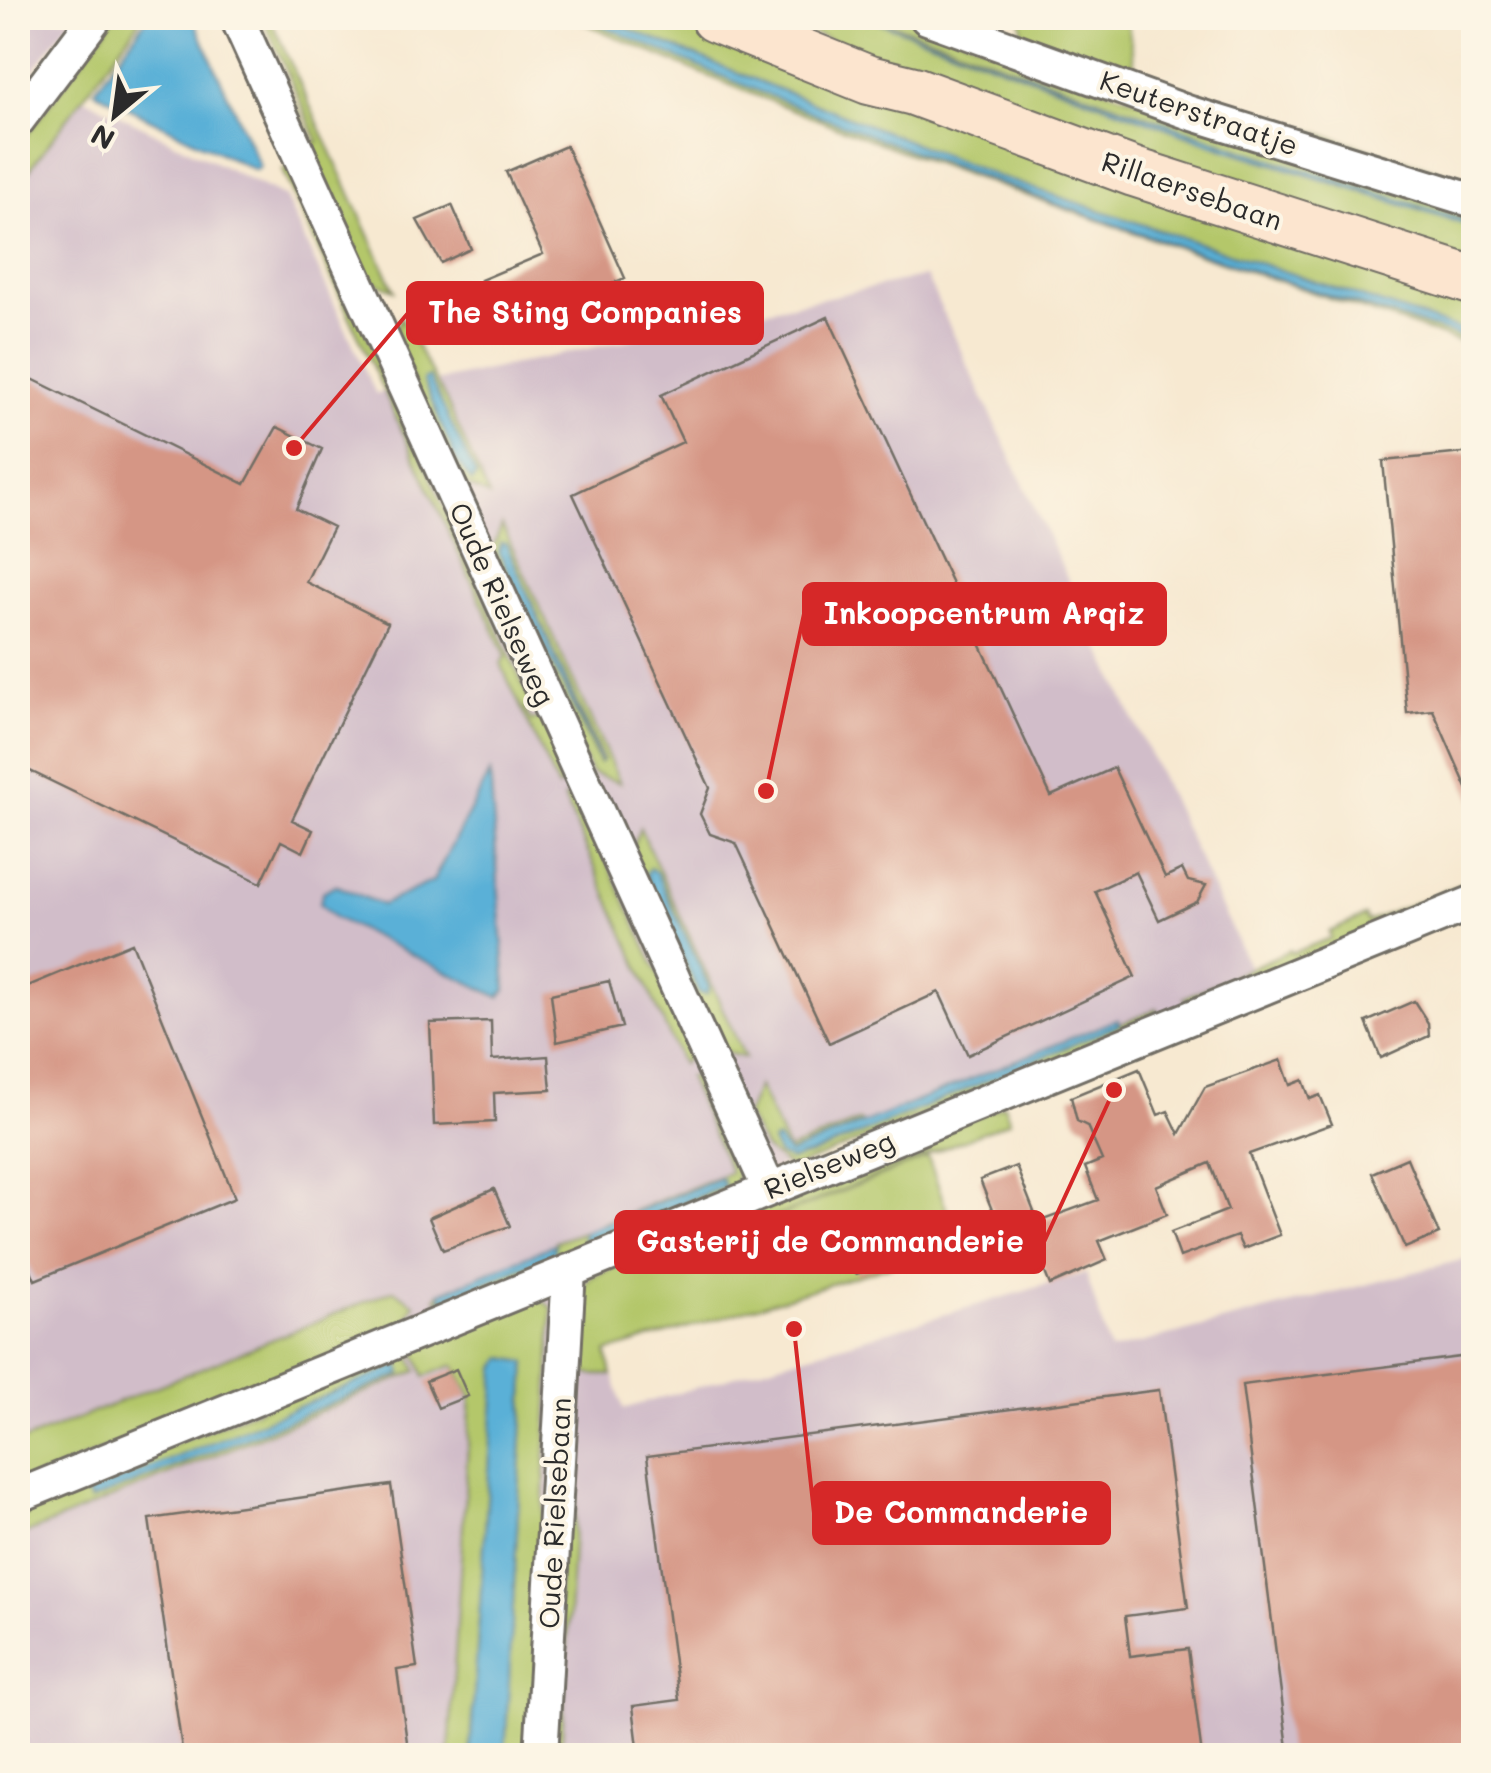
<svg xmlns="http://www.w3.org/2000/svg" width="1491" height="1773" viewBox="0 0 1491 1773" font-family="Mali,sans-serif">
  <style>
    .industrial { fill: #d1bdc9 }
    .green { fill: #b4c76b; stroke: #70794b; stroke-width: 2.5; fill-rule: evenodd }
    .water { fill: #5ab0d7; stroke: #426e81; stroke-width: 2.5 }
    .building { fill: #d59685 }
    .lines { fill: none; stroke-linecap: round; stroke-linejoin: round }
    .street-casing { stroke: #726e65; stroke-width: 38 }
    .secondary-casing { stroke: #726e65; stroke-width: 52 }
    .street { stroke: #fff; stroke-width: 32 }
    .secondary { stroke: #fce5cf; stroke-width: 48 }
    .labels { text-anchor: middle; stroke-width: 8; stroke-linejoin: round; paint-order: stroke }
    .street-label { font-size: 28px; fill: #2b2b2b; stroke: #fcf5e5 }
    .leader { fill: none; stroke: #d62828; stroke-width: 4 }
    .callout-dot { fill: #d62828; stroke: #fcf5e5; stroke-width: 4 }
    .callout { fill: #d62828; stroke: #d62828; stroke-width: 4 }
    .callout-label { font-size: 30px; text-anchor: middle; font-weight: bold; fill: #fff }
  </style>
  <rect width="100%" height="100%" fill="#fcf5e5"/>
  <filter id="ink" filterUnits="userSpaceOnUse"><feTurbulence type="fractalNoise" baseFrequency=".01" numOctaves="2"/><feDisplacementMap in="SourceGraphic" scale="20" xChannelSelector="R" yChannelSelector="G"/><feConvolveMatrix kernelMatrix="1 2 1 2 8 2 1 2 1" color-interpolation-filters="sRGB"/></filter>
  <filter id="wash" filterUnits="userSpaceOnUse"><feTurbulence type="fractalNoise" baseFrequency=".0048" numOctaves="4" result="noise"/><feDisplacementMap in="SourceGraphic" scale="40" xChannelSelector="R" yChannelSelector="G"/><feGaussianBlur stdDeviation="2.25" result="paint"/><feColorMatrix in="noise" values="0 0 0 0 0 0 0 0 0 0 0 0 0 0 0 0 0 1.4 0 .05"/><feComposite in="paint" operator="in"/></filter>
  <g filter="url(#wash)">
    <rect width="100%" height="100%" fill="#f7e9d1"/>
    <!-- industrial -->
    <path class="industrial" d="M 18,18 L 72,18 L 32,72 L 285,197 L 376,394 L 926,276 L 1254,977 L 578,1248 L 623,1409 L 1086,1273 L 1110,1351 L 1473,1257 L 1473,1755 L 18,1755 Z"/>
    <!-- green -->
    <path class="green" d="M 114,18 L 142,18 L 18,185 L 18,147 Z
      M 248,18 L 256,18 L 313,143 L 318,142 L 263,18 L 270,18 L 394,290 L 367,279 Z
      M 573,18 L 585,18 L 1003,186 L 1473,340 L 1473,346 C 1170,244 866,150 573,18 Z
      M 601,18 L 692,18 L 1473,296 L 1473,334 L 996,176 Z
      M 774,18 L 868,18 L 1222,148 L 1473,227 L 1473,267 L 1119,152 Z
      M 877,18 L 909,18 L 1092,85 L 1473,206 L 1473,223 L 1245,151 Z
      M 945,18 L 976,18 L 1022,35 L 1021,18 L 1127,18 L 1136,75 L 1473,182 L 1473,194 Z
      M 292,166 L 532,705 L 525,708 L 531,721 L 542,718 L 568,776 L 558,788 L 503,669 L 501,663 L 506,656 L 282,170 Z
      M 401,317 L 446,400 L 489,496 L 460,483 L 393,337 Z
      M 502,525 L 620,783 L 591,773 L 491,552 ZM 501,543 L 506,545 L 603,760 L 599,763 L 499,552 Z
      M 564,798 L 578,798 L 694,1052 L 682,1064 Z
      M 640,828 L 745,1058 L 717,1050 L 629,856 Z
      M 1473,872 L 1473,890 L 1192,1005 L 1184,998 L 1290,950 L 1292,953 L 1331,938 L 1329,932 L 1365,916 L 1368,922 L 1473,880 Z
      M 1157,1009 L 1156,1020 L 791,1169 L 765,1149 L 746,1115 L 758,1086 L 788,1150 L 860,1121 L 862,1124 L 788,1154 L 772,1142 L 790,1160 L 810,1155 Z
      M 704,1076 L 740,1156 L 734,1193 L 449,1309 L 436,1298 L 440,1293 L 443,1300 L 554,1254 L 555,1242 L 583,1232 L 585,1240 L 724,1187 L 721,1178 L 602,1224 L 730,1172 L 688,1077 Z
      M 1004,1105 L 1010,1121 L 715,1242 L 928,1157 L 959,1245 L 607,1352 L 612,1375 L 591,1375 L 576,1367 L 581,1289 L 591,1277 Z
      M 394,1290 L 415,1304 L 404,1327 L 18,1485 L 18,1443 Z
      M 537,1298 L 552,1307 L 533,1755 L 505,1755 L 526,1362 L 506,1358 L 496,1367 L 470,1755 L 449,1755 L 471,1396 L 454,1365 L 425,1376 L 412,1346 Z
      M 407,1348 L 417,1371 L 18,1537 L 18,1508 ZM 402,1373 L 90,1501 L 87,1495 L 87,1494 Z
      M 578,1460 L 561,1755 L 549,1756 L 566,1467 Z"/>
    <!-- water -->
    <path class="water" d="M 147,18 L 193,18 L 260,167 L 255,170 L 94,91 Z
      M 585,18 L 601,18 L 996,176 L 1473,334 L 1473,340 C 1171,249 874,145 585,18 Z
      M 868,18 L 1245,151 L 1473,223 L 1473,227 L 1222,148 Z
      M 429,377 L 476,476 L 472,482 L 457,462 L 423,380 Z
      M 501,543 L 506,544 L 601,763 L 499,552 Z
      M 490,773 L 506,990 L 499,997 L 334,917 L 320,903 L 323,892 L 335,885 L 382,905 L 433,881 Z
      M 650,868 L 656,872 L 709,987 L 707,994 L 699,993 L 646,874 Z
      M 1118,1019 L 1119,1025 L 810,1155 L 790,1160 L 779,1155 L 772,1142 L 777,1139 L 789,1154 Z
      M 721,1178 L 724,1186 L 583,1241 L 583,1232 Z
      M 555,1244 L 554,1254 L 443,1300 L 440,1293 Z
      M 503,1358 L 526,1362 L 505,1755 L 470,1755 L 496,1367 Z
      M 400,1365 L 402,1374 L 90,1501 L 86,1494 Z"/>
    <g id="blocks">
      <!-- building -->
      <path class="building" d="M 566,146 L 625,278 L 503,330 L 481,280 L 543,254 L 506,172 Z
        M 452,205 L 471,249 L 441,263 L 417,220 Z
        M 828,317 L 1051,796 L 1114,768 L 1165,877 L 1182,869 L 1188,881 L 1206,885 L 1197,902 L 1159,920 L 1136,872 L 1095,891 L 1135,977 L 968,1055 L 939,992 L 829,1043 L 736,843 L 710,834 L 700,814 L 710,788 L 573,494 L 683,442 L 661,395 Z
        M 18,372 L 245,484 L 277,427 L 322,449 L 296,509 L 333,527 L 306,582 L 388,623 L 292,820 L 313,830 L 303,852 L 281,841 L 261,883 L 18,765 Z
        M 1474,452 L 1474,804 L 1433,710 L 1407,713 L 1383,461 Z
        M 132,943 L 235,1198 L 35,1280 L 18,1238 L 18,990 Z
        M 609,981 L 622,1027 L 557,1042 L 551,994 Z
        M 1414,1001 L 1428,1023 L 1429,1036 L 1381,1058 L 1366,1022 Z
        M 491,1021 L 492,1060 L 548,1056 L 551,1090 L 494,1093 L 495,1122 L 434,1125 L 430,1023 Z
        M 1281,1060 L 1290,1085 L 1303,1080 L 1310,1099 L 1320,1095 L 1332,1124 L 1249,1154 L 1280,1235 L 1243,1249 L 1237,1236 L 1180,1257 L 1171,1232 L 1228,1210 L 1210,1163 L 1156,1186 L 1167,1214 L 1099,1241 L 1107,1260 L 1050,1285 L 1027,1227 L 1032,1225 L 1002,1235 L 980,1180 L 1016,1166 L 1038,1222 L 1098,1200 L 1085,1167 L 1102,1160 L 1087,1126 L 1077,1121 L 1071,1097 L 1139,1069 L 1158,1115 L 1168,1111 L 1179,1134 L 1205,1087 Z
        M 1407,1158 L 1439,1234 L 1405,1248 L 1372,1173 Z
        M 494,1189 L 510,1226 L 443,1250 L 429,1218 Z
        M 876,1245 L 882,1266 L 856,1274 L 850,1253 Z
        M 1468,1356 L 1474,1401 L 1474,1756 L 1289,1756 L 1242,1385 Z
        M 456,1369 L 468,1396 L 438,1408 L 426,1381 Z
        M 1159,1390 L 1188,1608 L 1125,1616 L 1130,1656 L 1188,1649 L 1202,1756 L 639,1756 L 633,1706 L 679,1700 L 647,1456 Z
        M 391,1485 L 417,1667 L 397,1670 L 409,1756 L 183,1756 L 149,1519 Z"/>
    </g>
  </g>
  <g filter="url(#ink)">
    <use href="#blocks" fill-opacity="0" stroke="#726e65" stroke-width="2.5"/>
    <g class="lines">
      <!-- street casing -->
      <g class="street-casing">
        <path id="street" d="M 237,18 L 769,1189
          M 927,18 L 1190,113 L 1474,201
          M 18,120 L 95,18
          M 18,1496 L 1474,902
          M 541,1756 L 569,1271"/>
      </g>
      <!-- secondary casing -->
      <g class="secondary-casing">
        <path id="secondary" d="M 715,18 L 869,80 L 914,91 L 1134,172 L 1474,281"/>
      </g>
      <!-- street -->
      <use href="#street" class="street"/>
      <!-- secondary -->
      <use href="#secondary" class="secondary"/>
    </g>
  </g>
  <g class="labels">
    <!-- street labels -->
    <g class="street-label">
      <text transform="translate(1199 113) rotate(19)" y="10">Keuterstraatje</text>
      <text transform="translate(1192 191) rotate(19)" y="10">Rillaersebaan</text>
      <text transform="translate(502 604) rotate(66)" y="10">Oude Rielseweg</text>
      <text transform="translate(829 1165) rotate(-22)" y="10">Rielseweg</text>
      <text transform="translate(555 1513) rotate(-87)" y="10">Oude Rielsebaan</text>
    </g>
  </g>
  <!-- callouts -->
  <path class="leader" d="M294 448L408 313M766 791L804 614M1114 1090L1044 1242M794 1329L814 1513"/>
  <g class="callout-dot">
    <circle cx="294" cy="448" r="10"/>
    <circle cx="766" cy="791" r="10"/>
    <circle cx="1114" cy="1090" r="10"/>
    <circle cx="794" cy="1329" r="10"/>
  </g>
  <g class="callout">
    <rect x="408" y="283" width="354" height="60" rx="10"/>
    <rect x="804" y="584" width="361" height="60" rx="10"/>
    <rect x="616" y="1212" width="428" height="60" rx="10"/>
    <rect x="814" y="1483" width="295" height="60" rx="10"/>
  </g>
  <g class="callout-label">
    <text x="585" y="323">The Sting Companies</text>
    <text x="984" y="624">Inkoopcentrum Arqiz</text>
    <text x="830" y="1252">Gasterij de Commanderie</text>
    <text x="961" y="1523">De Commanderie</text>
  </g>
  <!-- margin -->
  <rect width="1491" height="1773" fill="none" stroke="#fcf5e5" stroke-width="60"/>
  <!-- north arrow -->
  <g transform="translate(115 115) rotate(209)" stroke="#fcf5e5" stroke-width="8" paint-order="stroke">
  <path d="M0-8L18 38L0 25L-18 38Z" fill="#2b2b2b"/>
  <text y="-15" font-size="28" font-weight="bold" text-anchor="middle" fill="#2b2b2b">N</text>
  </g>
</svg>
